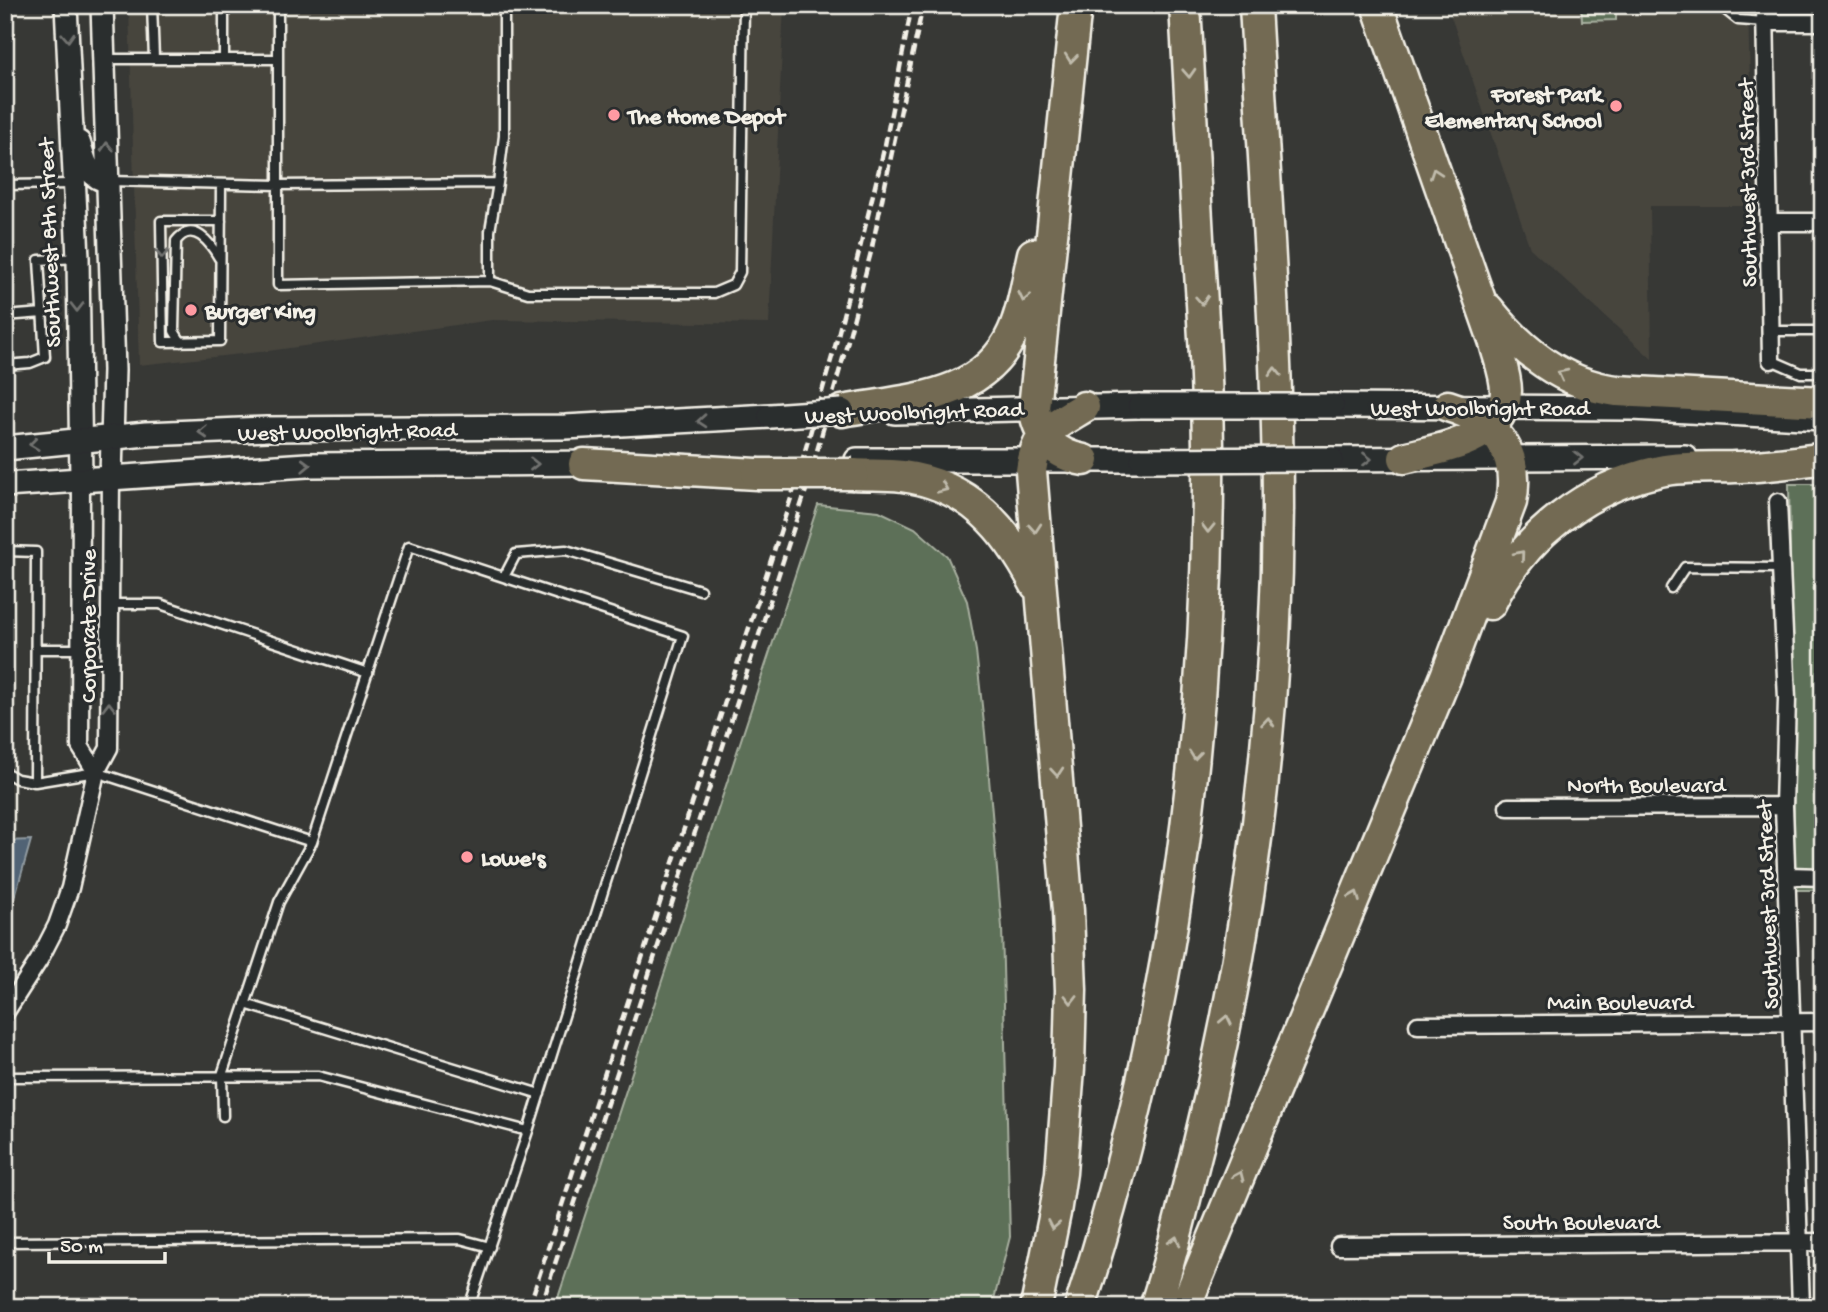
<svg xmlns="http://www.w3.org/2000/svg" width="1828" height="1312" viewBox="0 0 1828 1312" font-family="'Gochi Hand',sans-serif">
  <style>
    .built { fill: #47453e }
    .green { fill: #5d6f58; stroke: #a8b0a0; stroke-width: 2 }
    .water { fill: #516474; stroke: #929ca2; stroke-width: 2 }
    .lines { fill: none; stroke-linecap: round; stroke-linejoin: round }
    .service-casing { stroke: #f4f1e8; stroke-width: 13 }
    .minor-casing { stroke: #f4f1e8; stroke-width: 21 }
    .tertiary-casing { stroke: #f4f1e8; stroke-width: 26 }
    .secondary-casing { stroke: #f4f1e8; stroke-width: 28 }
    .motorway-casing { stroke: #f4f1e8; stroke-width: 35 }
    .service { stroke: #2a2d2e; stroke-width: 8 }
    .minor { stroke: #2a2d2e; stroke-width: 16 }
    .tertiary { stroke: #2a2d2e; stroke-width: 21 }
    .secondary { stroke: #2a2d2e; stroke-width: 23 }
    .motorway { stroke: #736b52; stroke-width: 30 }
    .rail { stroke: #f4f1e8; stroke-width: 4.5; stroke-dasharray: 10 5; stroke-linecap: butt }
    .secondary-bridge-casing { stroke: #f4f1e8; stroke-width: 28; stroke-linecap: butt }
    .motorway-bridge-casing { stroke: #f4f1e8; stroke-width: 35; stroke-linecap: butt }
    .secondary-bridge { stroke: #2a2d2e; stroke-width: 23 }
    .motorway-bridge { stroke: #736b52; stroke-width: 30 }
    .oneway { stroke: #71726f }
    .oneway2 { stroke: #c0bbac }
    .poi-dot { fill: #ff9aa2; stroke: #2a2d2e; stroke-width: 2.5 }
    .labels { text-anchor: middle; stroke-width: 6; stroke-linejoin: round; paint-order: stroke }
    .poi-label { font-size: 23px; font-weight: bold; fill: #f4f1e8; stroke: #2a2d2e; text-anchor: start }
    .street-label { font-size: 23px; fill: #f4f1e8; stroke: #2a2d2e }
  </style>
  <rect width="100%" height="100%" fill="#373835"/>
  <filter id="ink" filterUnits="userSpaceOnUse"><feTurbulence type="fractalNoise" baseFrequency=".0143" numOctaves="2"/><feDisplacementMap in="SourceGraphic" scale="14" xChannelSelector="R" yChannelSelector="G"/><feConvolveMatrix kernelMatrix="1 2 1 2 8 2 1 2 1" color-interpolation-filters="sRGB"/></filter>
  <g filter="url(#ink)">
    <!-- built -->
    <path class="built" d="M 129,5 L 784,5 L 769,324 L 492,320 L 268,351 L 139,365 Z
      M 1447,5 L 1748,5 L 1753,206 L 1650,206 L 1652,359 L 1530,248 Z"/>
    <!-- green -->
    <path class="green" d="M 1581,5 L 1616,5 L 1616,20 L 1582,21 Z
      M 1789,484 L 1823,484 L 1823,890 L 1795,890 Z
      M 818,505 L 879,511 L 915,528 L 947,556 L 967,601 L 976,651 L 985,733 L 1002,927 L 1010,1237 L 992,1307 L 555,1307 Z"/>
    <!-- water -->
    <path class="water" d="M 31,840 L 16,893 L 5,915 L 5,841 Z"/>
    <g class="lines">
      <!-- service casing -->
      <g class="service-casing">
        <path id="service" d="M 152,5 L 154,59
          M 224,5 L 224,59
          M 278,5 L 278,285 L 490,281 L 490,231 L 498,183
          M 1719,5 L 1738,20 L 1765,22
          M 105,59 L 277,59
          M 109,181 L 278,185 L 498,183 L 504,136 L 504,5
          M 5,185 L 73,184
          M 221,221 L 161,221 L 163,342 L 220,341 L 221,184
          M 490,281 L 528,293 L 714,293 L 733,285 L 740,272 L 744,5
          M 5,316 L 43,313
          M 1770,331 L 1822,331 L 1823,366
          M 181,342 L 174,331 L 176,241 C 193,219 211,244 219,258
          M 1771,360 L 1801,373 L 1823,373
          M 5,365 L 30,363 L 45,357 L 39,260 L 78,258
          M 5,551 L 36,552 L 35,782 L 17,779 L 5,772
          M 504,577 L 516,554 L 566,550 L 700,590
          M 1671,588 L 1685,567 L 1781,568
          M 110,604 L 160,604 L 368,673
          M 36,649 L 80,649
          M 35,782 L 96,772 L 312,842
          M 245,1004 L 540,1094
          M 5,1077 L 318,1076 L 528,1131
          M 223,1116 L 222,1075 L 279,902 L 312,842 L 409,546 L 683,636 L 528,1131 L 469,1307
          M 5,1242 L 460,1239 L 490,1247"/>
      </g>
      <!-- minor casing -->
      <g class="minor-casing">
        <path id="minor" d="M 1765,5 L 1771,360
          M 1765,22 L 1823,22
          M 1770,222 L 1823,222
          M 81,479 L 80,746 L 96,772
          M 1778,502 L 1787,699 L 1784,806 L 1801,1307
          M 1508,807 L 1784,806
          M 1788,876 L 1823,877
          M 5,1013 L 39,960 L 57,925 L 70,888 L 96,772 L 109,748 L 111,476
          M 1418,1025 L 1823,1022
          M 1339,1246 L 1823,1242"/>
      </g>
      <!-- tertiary casing -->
      <g class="tertiary-casing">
        <path id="tertiary" d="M 66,5 L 78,258 L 81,479
          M 102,5 L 114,370 L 111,476
          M 79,142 C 85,159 87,179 108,181"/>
      </g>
      <!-- secondary casing -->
      <g class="secondary-casing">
        <path id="secondary" d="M 1332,406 L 1632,408 L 1823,418
          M 895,412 L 1140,406
          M 5,448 L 146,434 L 267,429 L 565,427 L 770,416
          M 1331,459 L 1685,457
          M 857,460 L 1142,460
          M 5,485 L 307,465 L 600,463"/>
      </g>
      <!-- motorway casing -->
      <g class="motorway-casing">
        <path id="motorway" d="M 1076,5 L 1034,408 C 1039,437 1054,455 1084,460
          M 1377,5 L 1495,343 C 1499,359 1506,375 1506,391 C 1505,441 1440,448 1404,458
          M 1488,309 C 1522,351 1562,384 1617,391 L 1823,402
          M 842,411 C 906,399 983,400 1013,332 C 1024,308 1027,280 1033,254
          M 584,464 L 757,474
          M 853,474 C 869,475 886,474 902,476 C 970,485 1006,528 1036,585
          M 1490,604 C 1523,536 1586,487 1660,471 C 1685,466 1710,468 1735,467 C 1763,467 1792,462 1820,459
          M 1036,1307 L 1055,1213 L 1061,1173 L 1069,1068 L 1071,990 L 1068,911 L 1031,471 C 1036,432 1053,426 1084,407
          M 1080,1307 C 1166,1042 1206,765 1208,487 C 1209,410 1204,333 1199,256 C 1194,172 1190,89 1185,5
          M 1155,1307 C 1173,1254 1184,1201 1198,1147 C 1250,938 1277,722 1278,507 C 1278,339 1264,172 1255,5
          M 1185,1307 L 1446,676 L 1511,502 C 1521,452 1494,420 1448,406"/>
      </g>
      <!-- service -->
      <use href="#service" class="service"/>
      <!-- minor -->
      <use href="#minor" class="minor"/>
      <!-- tertiary -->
      <use href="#tertiary" class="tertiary"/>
      <!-- secondary -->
      <use href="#secondary" class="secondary"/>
      <!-- motorway -->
      <use href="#motorway" class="motorway"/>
      <!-- rail -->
      <path class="rail" d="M 529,1307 L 794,489 L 836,343 L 860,248 L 885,145 L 912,5
        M 541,1307 L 806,490 L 847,344 L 871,252 L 923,5"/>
      <!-- secondary-bridge casing -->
      <g class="secondary-bridge-casing">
        <path id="secondary-bridge" d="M 1140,406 L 1332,406
          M 770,416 L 842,411
          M 1142,460 L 1331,459"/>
      </g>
      <!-- motorway-bridge casing -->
      <g class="motorway-bridge-casing">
        <path id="motorway-bridge" d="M 757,474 L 853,474"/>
      </g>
      <!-- secondary-bridge -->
      <use href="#secondary-bridge" class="secondary-bridge"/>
      <!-- motorway-bridge -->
      <use href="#motorway-bridge" class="motorway-bridge"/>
    </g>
    <!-- one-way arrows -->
    <defs><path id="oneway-chevron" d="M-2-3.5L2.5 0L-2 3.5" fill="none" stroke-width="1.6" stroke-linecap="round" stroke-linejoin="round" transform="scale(1.75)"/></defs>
    <g class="oneway">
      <use href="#oneway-chevron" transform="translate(68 37) rotate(87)"/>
      <use href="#oneway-chevron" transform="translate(107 147) rotate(-92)"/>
      <use href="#oneway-chevron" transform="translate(162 254) rotate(89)"/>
      <use href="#oneway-chevron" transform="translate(77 307) rotate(90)"/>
      <use href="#oneway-chevron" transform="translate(702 421) rotate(176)"/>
      <use href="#oneway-chevron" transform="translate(203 432) rotate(178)"/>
      <use href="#oneway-chevron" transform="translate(34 444) rotate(173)"/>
      <use href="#oneway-chevron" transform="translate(1578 458)"/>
      <use href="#oneway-chevron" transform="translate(1367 459)"/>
      <use href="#oneway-chevron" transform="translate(534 464)"/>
      <use href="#oneway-chevron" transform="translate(306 465) rotate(-2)"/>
      <use href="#oneway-chevron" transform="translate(109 707) rotate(-90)"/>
    </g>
    <g class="oneway2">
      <use href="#oneway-chevron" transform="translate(1071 58) rotate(96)"/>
      <use href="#oneway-chevron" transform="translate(1189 73) rotate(87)"/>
      <use href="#oneway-chevron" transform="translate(1435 173) rotate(-109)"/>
      <use href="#oneway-chevron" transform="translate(1024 297) rotate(102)"/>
      <use href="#oneway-chevron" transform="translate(1202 300) rotate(86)"/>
      <use href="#oneway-chevron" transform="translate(1275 372) rotate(-92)"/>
      <use href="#oneway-chevron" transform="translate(1562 374) rotate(-153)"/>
      <use href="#oneway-chevron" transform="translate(943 488) rotate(23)"/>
      <use href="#oneway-chevron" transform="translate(1035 528) rotate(85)"/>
      <use href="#oneway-chevron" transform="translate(1208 528) rotate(91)"/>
      <use href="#oneway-chevron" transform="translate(1520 555) rotate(-50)"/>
      <use href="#oneway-chevron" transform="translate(1268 722) rotate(-85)"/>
      <use href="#oneway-chevron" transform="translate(1195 755) rotate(96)"/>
      <use href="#oneway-chevron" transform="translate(1057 772) rotate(85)"/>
      <use href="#oneway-chevron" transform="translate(1355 896) rotate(-68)"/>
      <use href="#oneway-chevron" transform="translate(1071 999) rotate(90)"/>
      <use href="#oneway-chevron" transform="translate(1226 1020) rotate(-78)"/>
      <use href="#oneway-chevron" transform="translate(1239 1176) rotate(-67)"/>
      <use href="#oneway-chevron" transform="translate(1053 1225) rotate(101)"/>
      <use href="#oneway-chevron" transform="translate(1175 1241) rotate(-74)"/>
    </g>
  </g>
  <!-- markers -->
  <g class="poi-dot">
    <circle cx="1616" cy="106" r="7"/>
    <circle cx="614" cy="115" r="7"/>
    <circle cx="191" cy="310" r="7"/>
    <circle cx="467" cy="857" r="7"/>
  </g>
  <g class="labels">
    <!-- poi labels -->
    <g class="poi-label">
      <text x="1602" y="101" text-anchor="end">Forest Park<tspan x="1602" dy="26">Elementary School</tspan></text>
      <text x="628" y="123">The Home Depot</text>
      <text x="205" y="318">Burger King</text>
      <text x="481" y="865">Lowe's</text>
    </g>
    <!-- street labels -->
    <g class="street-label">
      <text transform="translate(1746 183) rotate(-91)" y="8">Southwest 3rd Street</text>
      <text transform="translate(48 243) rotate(-92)" y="8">Southwest 8th Street</text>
      <text x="1480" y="415">West Woolbright Road</text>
      <text transform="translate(914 411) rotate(-2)" y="8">West Woolbright Road</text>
      <text transform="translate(347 430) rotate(-1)" y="8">West Woolbright Road</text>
      <text transform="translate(87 626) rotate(-90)" y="8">Corporate Drive</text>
      <text x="1646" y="792">North Boulevard</text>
      <text transform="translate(1766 905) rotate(-92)" y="8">Southwest 3rd Street</text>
      <text x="1620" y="1009">Main Boulevard</text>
      <text x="1581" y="1229">South Boulevard</text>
    </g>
  </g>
  <!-- margin -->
  <rect width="1828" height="1312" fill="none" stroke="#2a2d2e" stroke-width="28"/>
  <rect x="14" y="14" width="1800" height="1284" fill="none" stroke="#f4f1e8" stroke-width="2.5" filter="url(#ink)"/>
  <!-- scale -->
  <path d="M49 1252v10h116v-10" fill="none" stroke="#f4f1e8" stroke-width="3.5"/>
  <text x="60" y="1252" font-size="21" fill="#f4f1e8" stroke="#2a2d2e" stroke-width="5" paint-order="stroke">50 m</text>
</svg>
